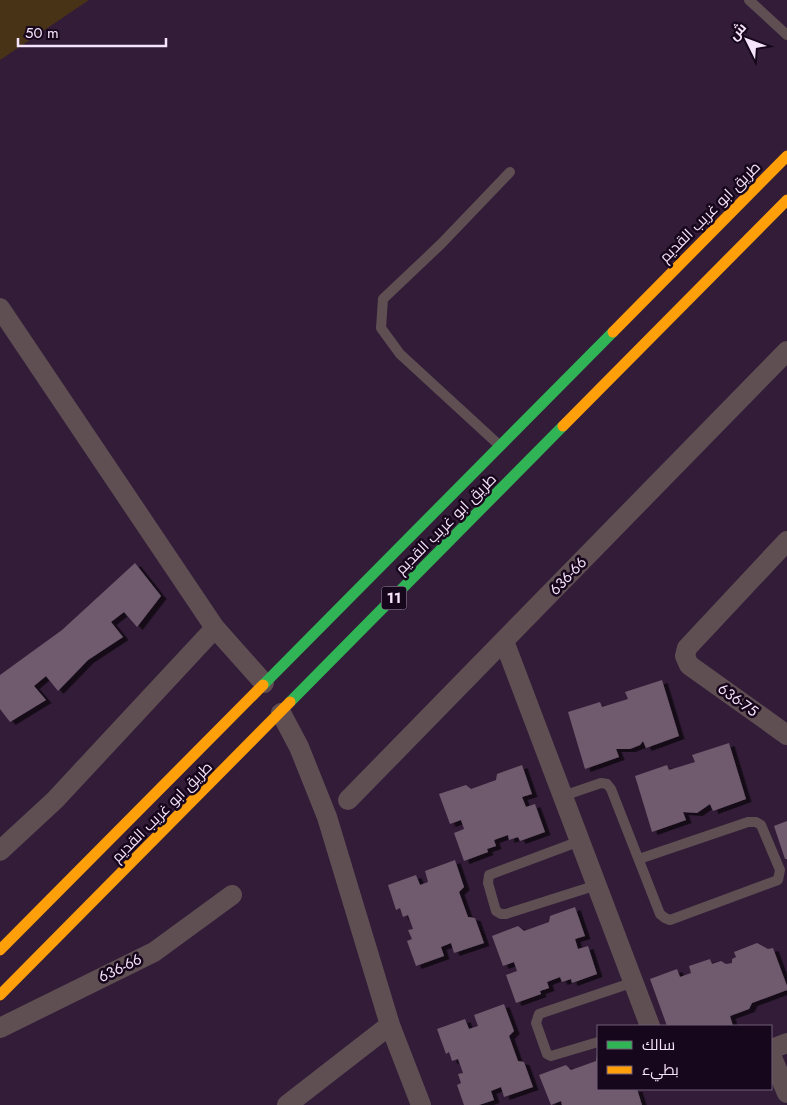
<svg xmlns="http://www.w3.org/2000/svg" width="787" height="1105" viewBox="0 0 787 1105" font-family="Jost,Cairo,sans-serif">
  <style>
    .green { fill: #493317 }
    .building { fill: #6f5a6e; filter: url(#shadow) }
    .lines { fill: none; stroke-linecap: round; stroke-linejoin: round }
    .lane { stroke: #5f4f53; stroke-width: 10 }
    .street { stroke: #5f4f53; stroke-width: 20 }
    .fast { stroke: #30b455; stroke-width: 11 }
    .slow { stroke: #ff9f0a; stroke-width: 11 }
    .labels { text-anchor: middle; stroke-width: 5; stroke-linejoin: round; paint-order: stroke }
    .shield { fill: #17071c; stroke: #b3a1b9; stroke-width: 1 }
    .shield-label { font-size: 14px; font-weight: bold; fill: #f6e3fc }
    .street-label { font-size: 15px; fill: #f6e3fc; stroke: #17071c }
  </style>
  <defs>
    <filter id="shadow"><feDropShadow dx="5.5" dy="3" stdDeviation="0" flood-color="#0009"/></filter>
  </defs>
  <rect width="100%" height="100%" fill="#321c38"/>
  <!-- green -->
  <path class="green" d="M 0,0 L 89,0 L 0,60 Z"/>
  <!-- building -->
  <path class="building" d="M 135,563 L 161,596 L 137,627 L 124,612 L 111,622 L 123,637 L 88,660 L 58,691 L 46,676 L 34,686 L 46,700 L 10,722 L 0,709 L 0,675 L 62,630 Z
    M 662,680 L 679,736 L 646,748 L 643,741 L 640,745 L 630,749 L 616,749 L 619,757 L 585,769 L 568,712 L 600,702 L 602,707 L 628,699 L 625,692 Z
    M 729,743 L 746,799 L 713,811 L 710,804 L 697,813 L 683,812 L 686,820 L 652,832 L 635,776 L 667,765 L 669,770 L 695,762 L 692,755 Z
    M 522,765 L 532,794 L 522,797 L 526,807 L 535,804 L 545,832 L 520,841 L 518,837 L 509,840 L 508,835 L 494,840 L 496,846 L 487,849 L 488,852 L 464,861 L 454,833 L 464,829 L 461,820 L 450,824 L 439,794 L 466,785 L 471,789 L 496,780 L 497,774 Z
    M 787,821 L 787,859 L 785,859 L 774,826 Z
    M 455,860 L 464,887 L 459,892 L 468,917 L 475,918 L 484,943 L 454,953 L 451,943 L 441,947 L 444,956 L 416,966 L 407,941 L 412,939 L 408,930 L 413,929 L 408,915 L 403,917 L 400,908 L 396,910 L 388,885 L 416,875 L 420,885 L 428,882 L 425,871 Z
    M 575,907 L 585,936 L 575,939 L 578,949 L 588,946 L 597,974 L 572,983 L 571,979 L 562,982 L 560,977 L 547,982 L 549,988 L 540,991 L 541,994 L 516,1003 L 506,975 L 517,971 L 514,962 L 503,966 L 492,936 L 518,926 L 524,931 L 549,922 L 550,916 Z
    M 757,943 L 768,949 L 773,948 L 787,986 L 787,990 L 752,1003 L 749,1009 L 730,1016 L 733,1026 L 667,1026 L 650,979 L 677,969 L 680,977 L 691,973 L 689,966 L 710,959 L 712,964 L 721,961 L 726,964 L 732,963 L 732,959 L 736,957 L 734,952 Z
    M 504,1004 L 514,1031 L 509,1036 L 518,1061 L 524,1062 L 533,1087 L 504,1097 L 501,1087 L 491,1091 L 494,1100 L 479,1105 L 464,1105 L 457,1085 L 461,1083 L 458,1074 L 463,1073 L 458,1059 L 452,1061 L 449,1052 L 446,1054 L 437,1029 L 465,1019 L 469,1029 L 478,1026 L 474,1015 Z
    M 597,1054 L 598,1089 L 637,1089 L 642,1105 L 562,1105 L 561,1101 L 551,1105 L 539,1075 L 566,1065 L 571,1070 L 596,1061 Z"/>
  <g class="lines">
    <!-- lane -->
    <path class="lane" d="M 749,0 L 787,35
      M 499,445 L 400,354 L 381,328 L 383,299 L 441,244 L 510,172
      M 563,796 L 601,783 L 607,784 L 611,789 L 660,914 L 665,918 L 670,920 L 778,880 L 780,870 L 761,825 L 756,822 L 748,822 L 639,859
      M 580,841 L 489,875 L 488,883 L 496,911 L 501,914 L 506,914 L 597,885
      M 598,1042 L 551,1056 L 547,1054 L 536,1023 L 539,1014 L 634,982"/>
    <!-- street -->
    <path class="street" d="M 0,308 L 215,628 L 264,683
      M 787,541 L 687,648 L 685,656 L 689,665 L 787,735
      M 504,641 L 650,1026
      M 281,713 L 299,747 L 327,817 L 390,1025 L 421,1105
      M 348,800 L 787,351
      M 0,851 L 55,800 L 215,628
      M 0,1028 L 154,952 L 232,895
      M 771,1049 L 787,1043
      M 771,1055 L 787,1093
      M 287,1105 L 390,1025"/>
    <!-- fast -->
    <path class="fast" d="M 263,685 L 613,332
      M 290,702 L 563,426"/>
    <!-- slow -->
    <path class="slow" d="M 613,332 L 787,156
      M 563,426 L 787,200
      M 0,950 L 263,685
      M 0,995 L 290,702"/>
  </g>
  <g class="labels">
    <!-- shield labels -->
    <rect class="shield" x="381.5" y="586.5" width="25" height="23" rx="4"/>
    <g class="shield-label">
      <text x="394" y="603">11</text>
    </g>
    <!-- street labels -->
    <g class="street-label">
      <text transform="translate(710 212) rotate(-45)" y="5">طريق ابو غريب القديم</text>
      <text transform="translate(446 524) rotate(-45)" y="5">طريق ابو غريب القديم</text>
      <text transform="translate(568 576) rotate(-46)" y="5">636-66</text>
      <text transform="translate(738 700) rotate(36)" y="5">636-75</text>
      <text transform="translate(162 812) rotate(-45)" y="5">طريق ابو غريب القديم</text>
      <text transform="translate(120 968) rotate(-26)" y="5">636-66</text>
    </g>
  </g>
  <!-- legend -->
  <rect x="597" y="1025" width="175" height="65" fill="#17071c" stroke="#705f76"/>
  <rect x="607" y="1041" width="25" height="8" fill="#30b455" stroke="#705f76"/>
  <text x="642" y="1050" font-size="15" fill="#f6e3fc">سالك</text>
  <rect x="607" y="1066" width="25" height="8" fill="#ff9f0a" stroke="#705f76"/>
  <text x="642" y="1075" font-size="15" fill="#f6e3fc">بطيء</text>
  <!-- north arrow -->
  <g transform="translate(747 40) rotate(312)" stroke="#17071c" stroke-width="4" paint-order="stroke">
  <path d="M0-4L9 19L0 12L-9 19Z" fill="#f6e3fc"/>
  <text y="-8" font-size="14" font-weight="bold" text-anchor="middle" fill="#f6e3fc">ش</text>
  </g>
  <!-- scale -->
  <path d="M18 38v8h148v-8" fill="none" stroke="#f6e3fc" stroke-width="2.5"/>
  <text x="25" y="38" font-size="15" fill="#f6e3fc" stroke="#17071c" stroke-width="4" paint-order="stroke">50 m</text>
</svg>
